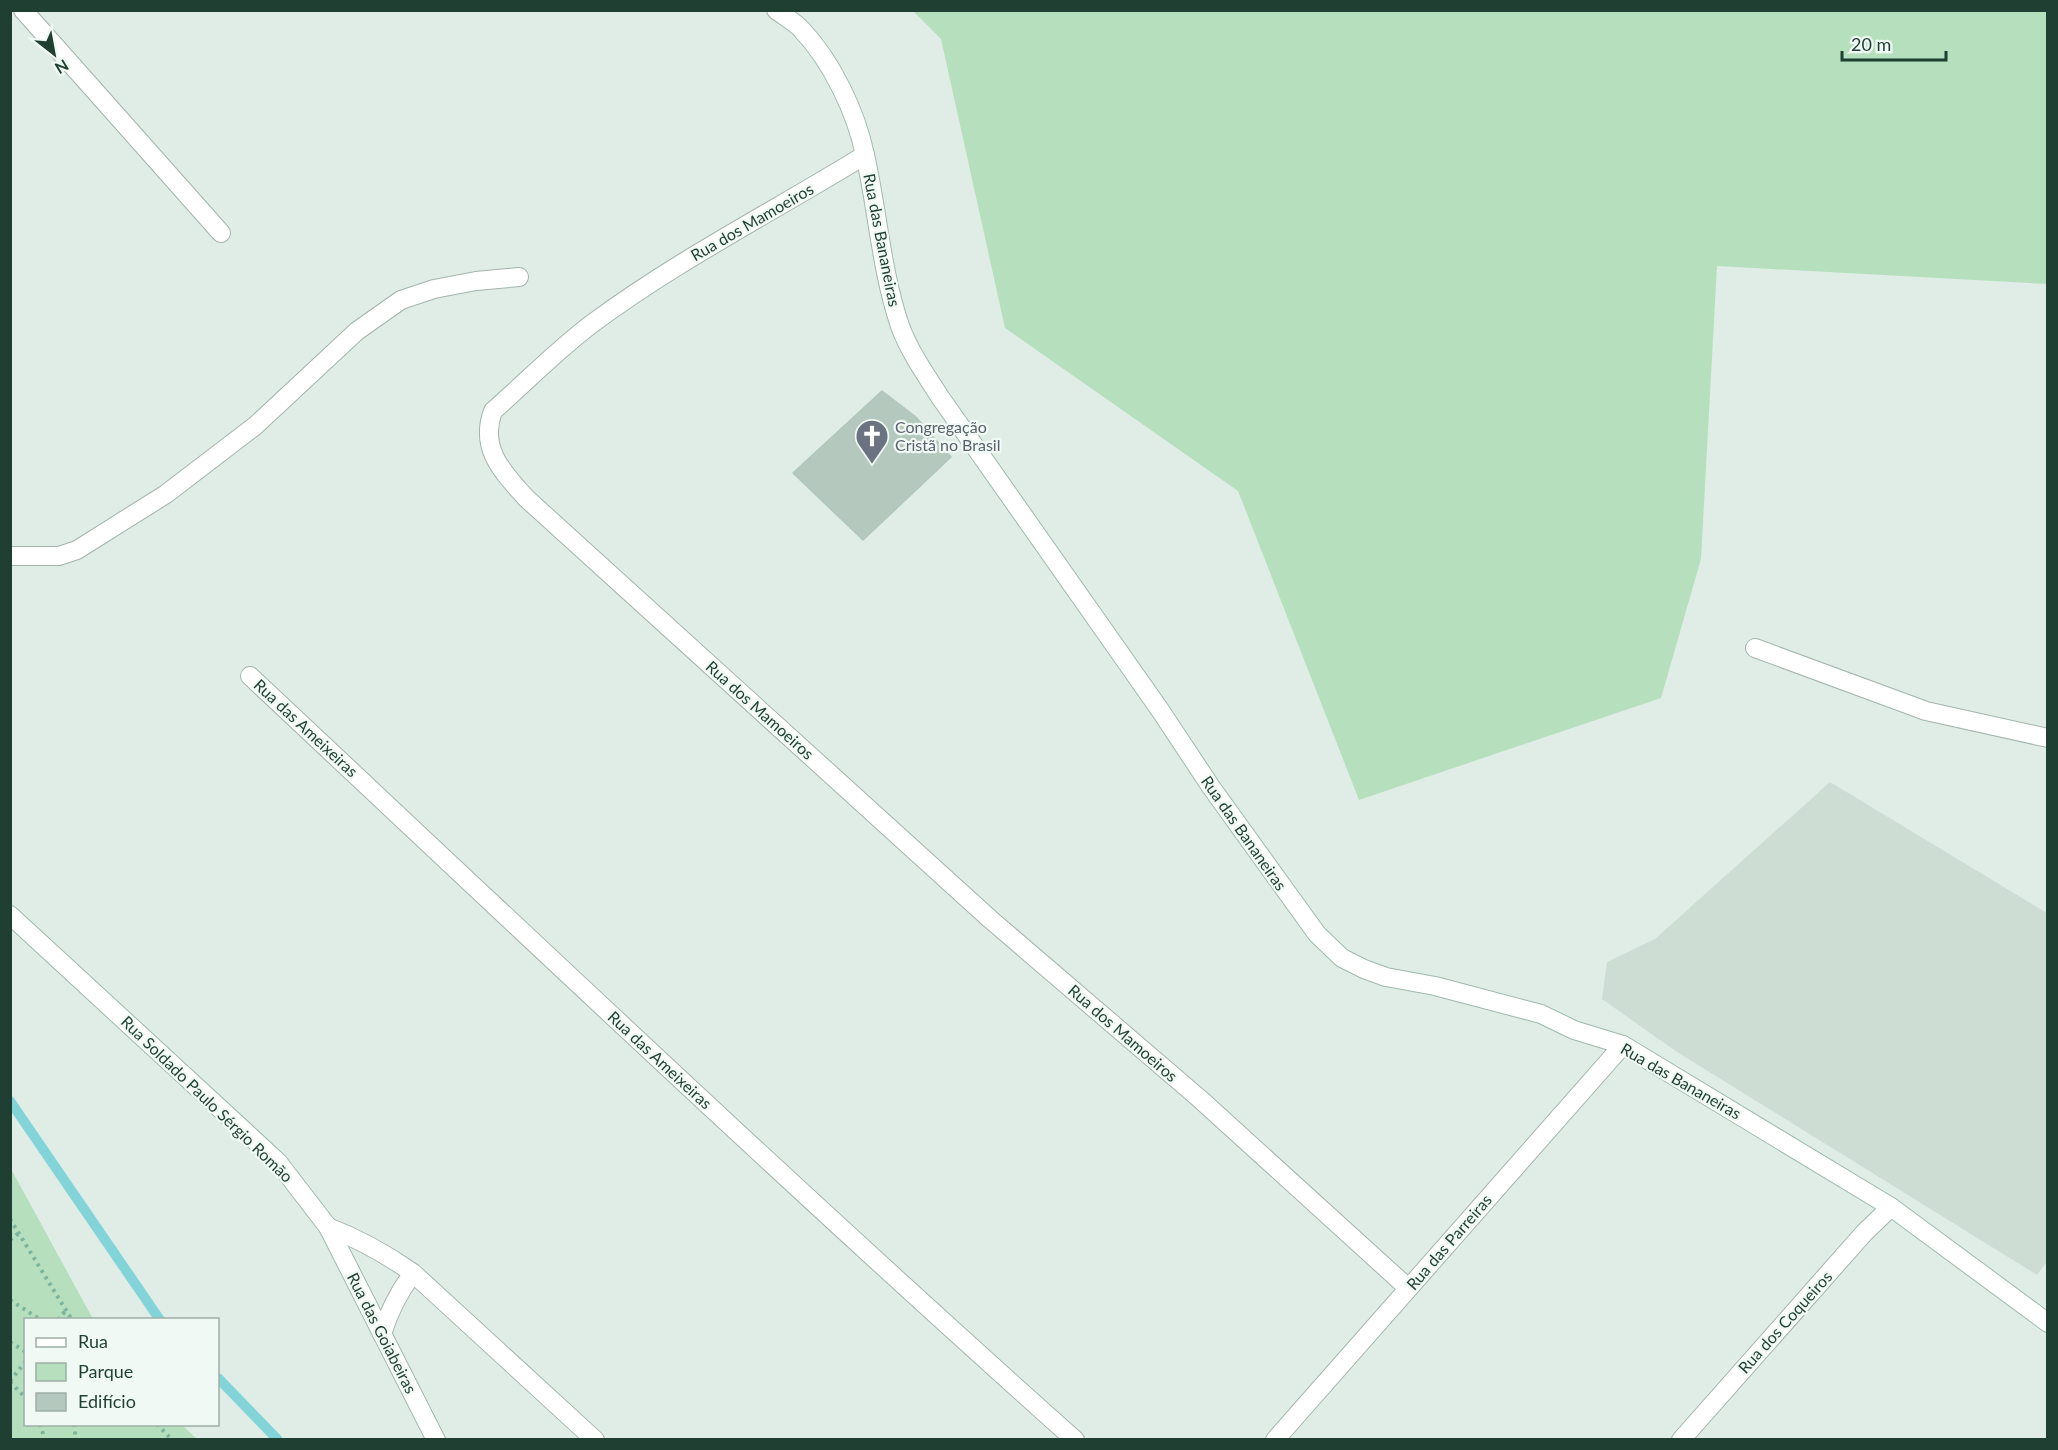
<svg xmlns="http://www.w3.org/2000/svg" width="2058" height="1450" viewBox="0 0 2058 1450" font-family="Lato,sans-serif">
  <style>
    .built { fill: #ceddd4 }
    .green { fill: #b6e0bd }
    .lines { fill: none; stroke-linecap: round; stroke-linejoin: round }
    .stream { stroke: #82d4d8; stroke-width: 10 }
    .building { fill: #b5c8be; stroke: #b2c7bc; stroke-width: 1.5 }
    .lane-casing { stroke: #a2b5ad; stroke-width: 20 }
    .street-casing { stroke: #a2b5ad; stroke-width: 20 }
    .secondary-casing { stroke: #9dbaad; stroke-width: 20 }
    .path { stroke: #7db49d; stroke-width: 4; stroke-dasharray: 3 4.5; stroke-linecap: butt }
    .lane { stroke: #fff; stroke-width: 18 }
    .street { stroke: #fff; stroke-width: 18 }
    .secondary { stroke: #fff; stroke-width: 18 }
    .labels { text-anchor: middle; stroke-width: 4.5; stroke-linejoin: round; paint-order: stroke }
    .street-label { font-size: 16px; fill: #1f3f33; stroke: #f1f9f4 }
    .worship-label { font-size: 16px; fill: #5b616d; stroke: #f1f9f4; text-anchor: start }
  </style>
  <rect width="100%" height="100%" fill="#e0ede6"/>
  <!-- built -->
  <path class="built" d="M 1830,782 L 2047,913 L 2048,1260 L 2037,1275 L 1677,1052 L 1602,999 L 1607,962 L 1655,939 Z"/>
  <!-- green -->
  <path class="green" d="M 913,11 L 2047,11 L 2047,284 L 1717,266 L 1701,559 L 1661,698 L 1359,800 L 1238,491 L 1005,328 L 941,39 Z
    M 10,1167 L 93,1319 L 26,1320 L 26,1424 L 182,1425 L 197,1439 L 11,1439 Z"/>
  <g class="lines">
    <!-- stream -->
    <path class="stream" d="M 10,1101 L 160,1320
      M 218,1378 L 278,1440"/>
  </g>
  <!-- building -->
  <path class="building" d="M 882,391 L 916,417 L 951,457 L 863,540 L 793,473 Z"/>
  <g class="lines">
    <!-- lane casing -->
    <g class="lane-casing">
      <path id="lane" d="M 1755,648 L 1926,711 L 2048,738"/>
    </g>
    <!-- street casing -->
    <g class="street-casing">
      <path id="street" d="M 23,10 L 221,233
        M 865,155 C 774,211 678,260 593,323 C 558,349 525,383 493,411 C 479,449 503,472 526,498 L 990,919 L 1200,1099 L 1408,1288
        M 10,556 L 59,556 L 77,550 L 166,494 L 255,426 L 357,331 L 401,300 L 434,289 L 476,281 L 519,277
        M 250,676 C 523,932 795,1190 1075,1440
        M 328,1227 C 359,1239 386,1254 413,1273 L 595,1440
        M 382,1334 C 389,1311 398,1293 413,1273
        M 1275,1440 L 1623,1045
        M 1681,1440 L 1864,1233 L 1891,1207"/>
    </g>
    <!-- secondary casing -->
    <g class="secondary-casing">
      <path id="secondary" d="M 776,10 C 785,17 795,22 802,30 C 832,62 856,112 865,155 C 878,212 881,270 900,326 C 909,351 926,375 940,397 L 1160,710 L 1211,787 L 1317,934 L 1342,958 L 1364,969 L 1386,977 L 1435,986 L 1541,1014 L 1574,1030 L 1623,1045 L 1891,1207 L 2048,1323
        M 10,915 L 278,1162 L 328,1227 L 436,1440"/>
    </g>
    <!-- path -->
    <path class="path" d="M 10,1219 L 72,1320
      M 10,1240 L 19,1233
      M 10,1300 L 41,1320
      M 58,1320 L 66,1310
      M 10,1342 L 26,1352
      M 10,1381 L 26,1361
      M 10,1382 L 26,1398
      M 40,1424 L 45,1440
      M 74,1424 L 76,1440
      M 157,1424 L 172,1440"/>
    <!-- lane -->
    <use href="#lane" class="lane"/>
    <!-- street -->
    <use href="#street" class="street"/>
    <!-- secondary -->
    <use href="#secondary" class="secondary"/>
  </g>
  <!-- icons -->
  <defs>
    <g id="church-pin" transform="scale(1.725)"><path d="M0 17L-7.5 6A9.5 9.5 0 1 1 7.5 6Z" fill="#6b7280" stroke="#f1f9f4"/><path d="M-1.2-6h2.4v3.5h3.3v2.4h-3.3V6h-2.4V-.1h-3.3v-2.4h3.3Z" fill="#fff"/></g>
  </defs>
  <g fill-rule="evenodd">
    <use href="#church-pin" x="872" y="436"/>
  </g>
  <g class="labels">
    <!-- street labels -->
    <g class="street-label">
      <text transform="translate(752 222) rotate(-30)" y="6">Rua dos Mamoeiros</text>
      <text transform="translate(882 240) rotate(79)" y="6">Rua das Bananeiras</text>
      <text transform="translate(760 710) rotate(42)" y="6">Rua dos Mamoeiros</text>
      <text transform="translate(306 728) rotate(43)" y="6">Rua das Ameixeiras</text>
      <text transform="translate(1244 833) rotate(55)" y="6">Rua das Bananeiras</text>
      <text transform="translate(1123 1033) rotate(41)" y="6">Rua dos Mamoeiros</text>
      <text transform="translate(660 1060) rotate(43)" y="6">Rua das Ameixeiras</text>
      <text transform="translate(1681 1081) rotate(30)" y="6">Rua das Bananeiras</text>
      <text transform="translate(207 1099) rotate(44)" y="6">Rua Soldado Paulo Sérgio Romão</text>
      <text transform="translate(1449 1242) rotate(-49)" y="6">Rua das Parreiras</text>
      <text transform="translate(1785 1322) rotate(-48)" y="6">Rua dos Coqueiros</text>
      <text transform="translate(382 1333) rotate(63)" y="6">Rua das Goiabeiras</text>
    </g>
    <!-- worship labels -->
    <g class="worship-label">
      <text x="895" y="433">Congregação<tspan x="895" dy="18">Cristã no Brasil</tspan></text>
    </g>
  </g>
  <!-- border -->
  <rect width="2058" height="1450" fill="none" stroke="#1f3f33" stroke-width="24"/>
  <!-- legend -->
  <rect x="24" y="1318" width="195" height="108" fill="#f1f9f4" stroke="#9dafa7" stroke-width="1.5"/>
  <rect x="36" y="1338" width="30" height="9" fill="#ffffff" stroke="#9dafa7" stroke-width="1.5"/>
  <text x="78" y="1348" font-size="18" fill="#1f3f33">Rua</text>
  <rect x="36" y="1363" width="30" height="18" fill="#b6e0bd" stroke="#9dafa7" stroke-width="1.5"/>
  <text x="78" y="1378" font-size="18" fill="#1f3f33">Parque</text>
  <rect x="36" y="1393" width="30" height="18" fill="#b5c8be" stroke="#9dafa7" stroke-width="1.5"/>
  <text x="78" y="1408" font-size="18" fill="#1f3f33">Edifício</text>
  <!-- north arrow -->
  <g transform="translate(54 54) rotate(149)" stroke="#f1f9f4" stroke-width="4.5" paint-order="stroke">
  <path d="M0-4.5L10 22L0 15L-10 22Z" fill="#1f3f33"/>
  <text y="-9" font-size="16" font-weight="bold" text-anchor="middle" fill="#1f3f33">N</text>
  </g>
  <!-- scale -->
  <path d="M1842 51v9h104v-9" fill="none" stroke="#1f3f33" stroke-width="3"/>
  <text x="1851" y="51" font-size="18" fill="#1f3f33" stroke="#f1f9f4" stroke-width="4.5" paint-order="stroke">20 m</text>
</svg>
